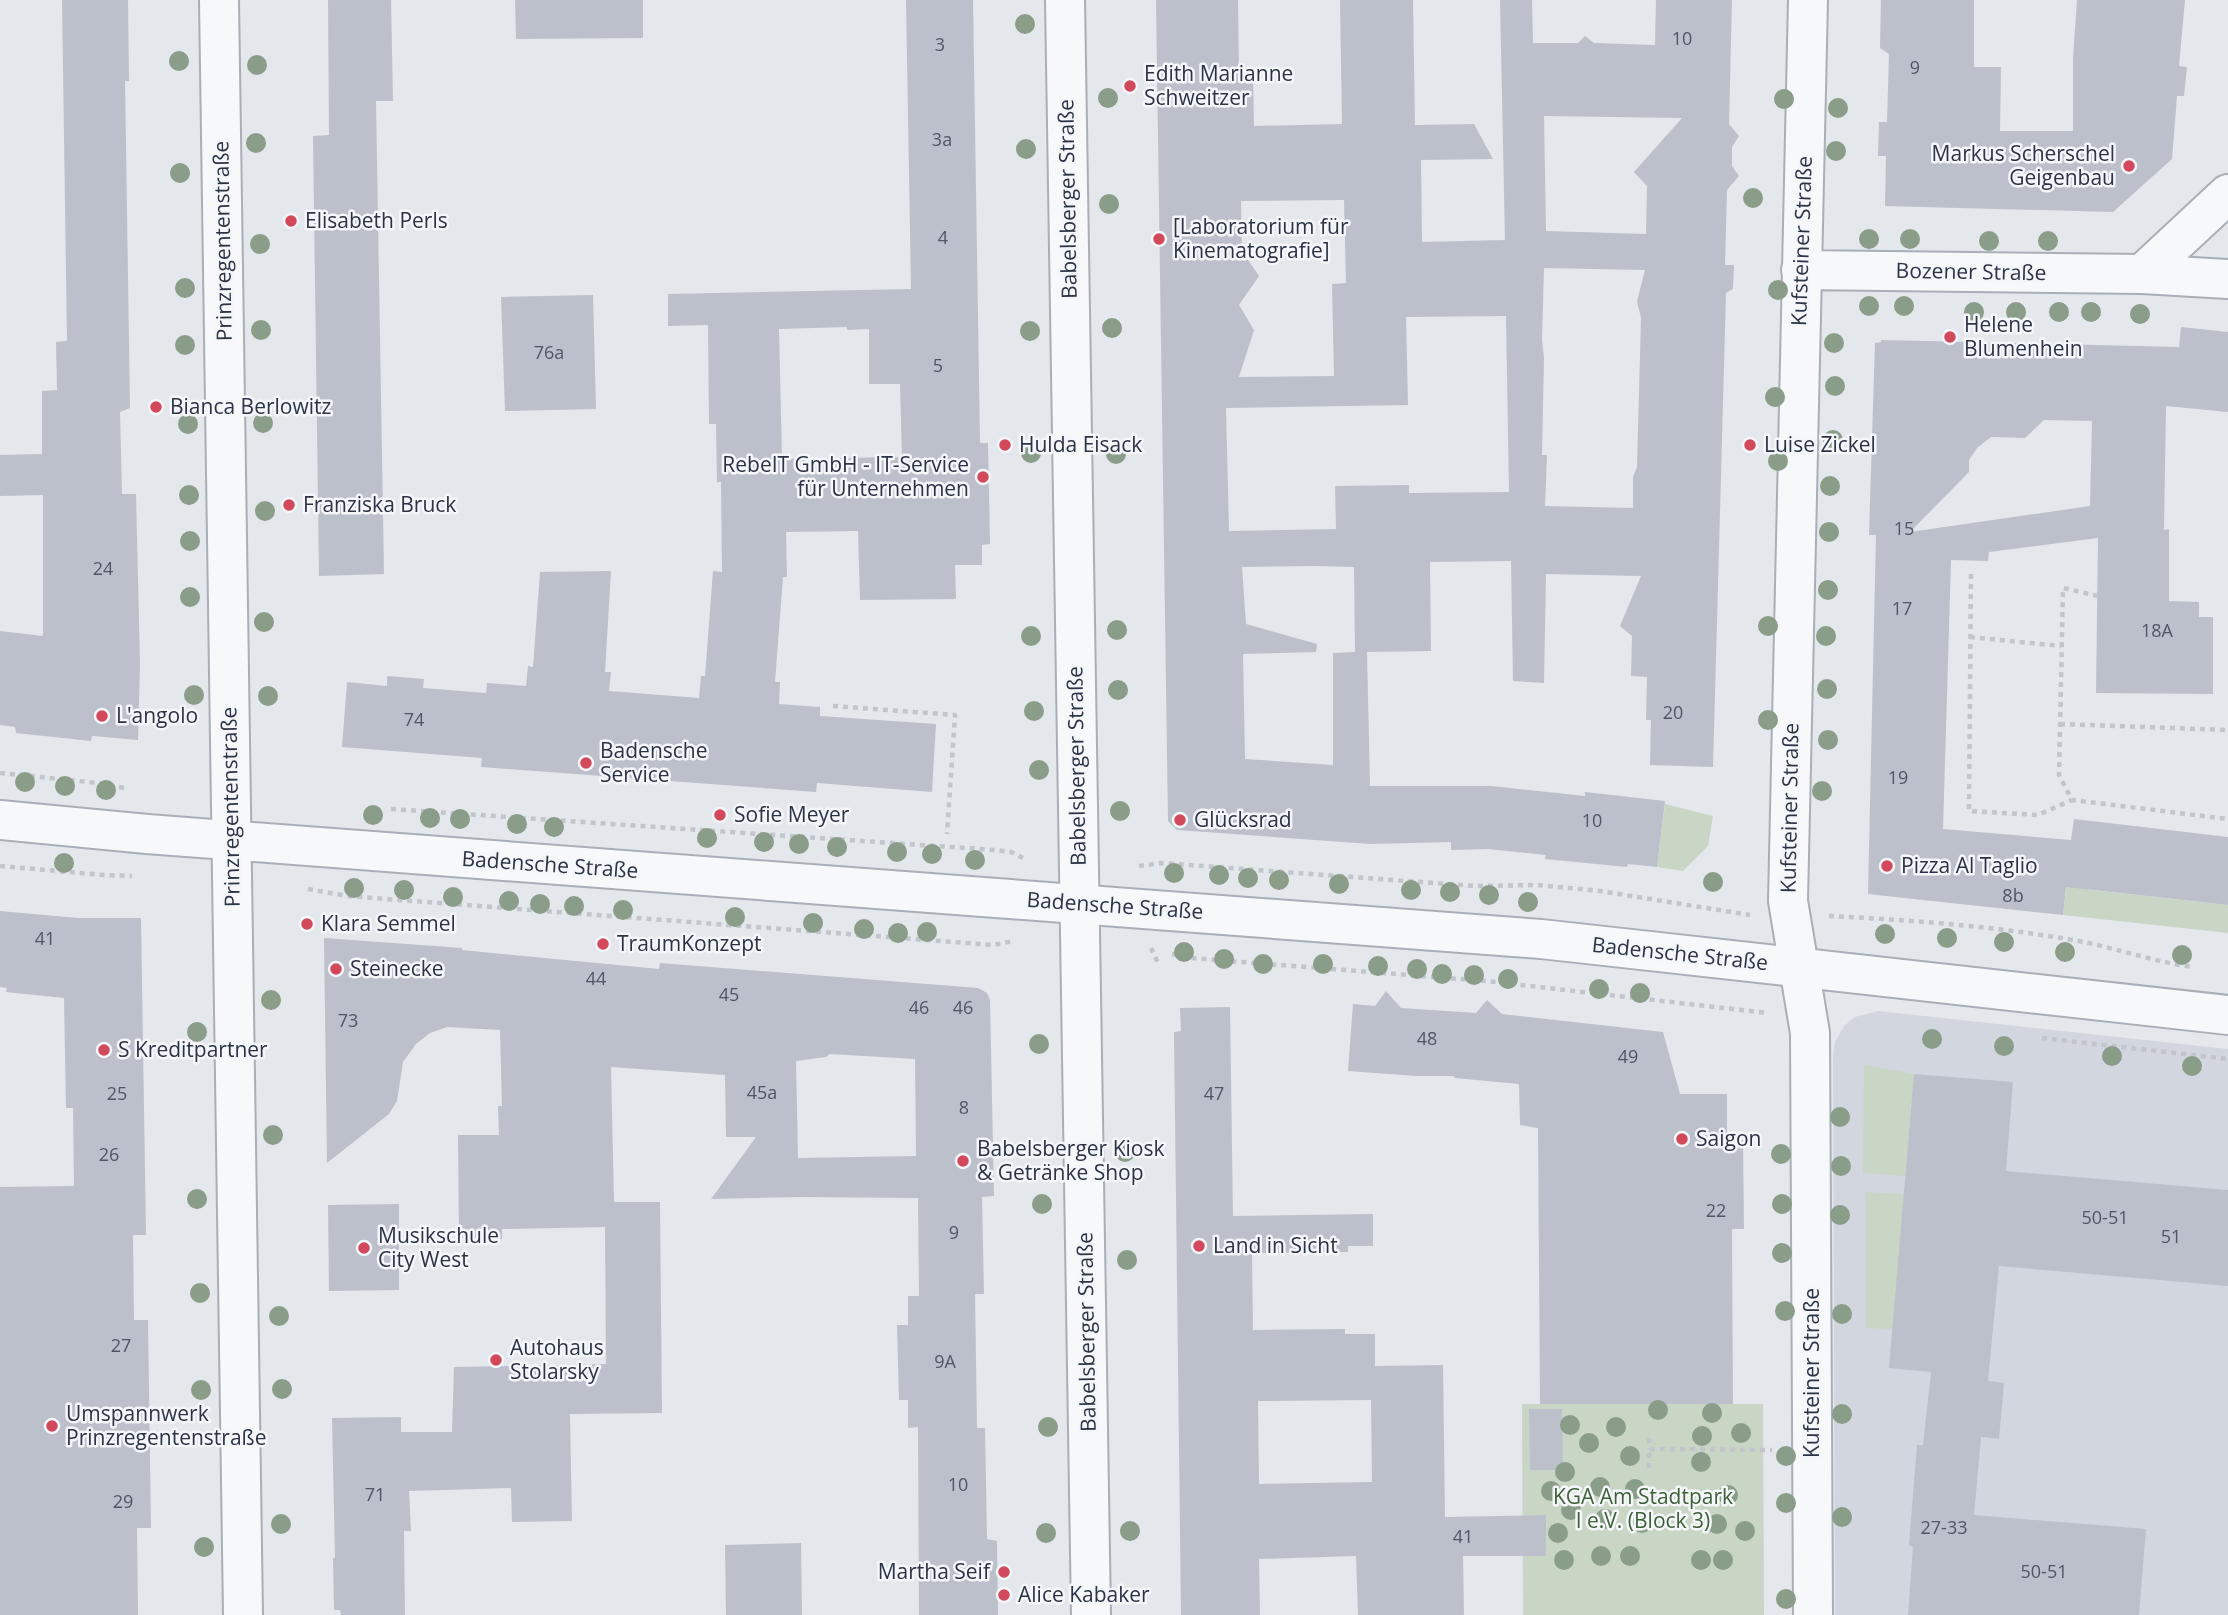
<svg xmlns="http://www.w3.org/2000/svg" width="2228" height="1615" viewBox="0 0 2228 1615" font-family="'Open Sans',sans-serif">
  <style>
    .built { fill: #d2d6de }
    .green { fill: #c9d6c5 }
    .building { fill: #bbc0ca; fill-rule: evenodd }
    .lines { fill: none; stroke-linecap: round; stroke-linejoin: round }
    .minor-casing { stroke: #a9aeb7; stroke-width: 42 }
    .tertiary-casing { stroke: #a9aeb7; stroke-width: 42 }
    .path { stroke: #c2c5cb; stroke-width: 4.5; stroke-dasharray: 5 5; stroke-linecap: butt }
    .minor { stroke: #f7f8fa; stroke-width: 38 }
    .tertiary { stroke: #f7f8fa; stroke-width: 38 }
    .tree { fill: #899d89 }
    .poi-dot { fill: #d1495b; stroke: #f4f6f9; stroke-width: 2.5 }
    .labels { text-anchor: middle; stroke-width: 5; stroke-linejoin: round; paint-order: stroke }
    .number-label { font-size: 18px; fill: #4f5766 }
    .poi-label { font-size: 21px; fill: #2b3445; stroke: #f4f6f9; text-anchor: start }
    .street-label { font-size: 21px; fill: #2b3445; stroke: #f4f6f9 }
    .park-label { font-size: 21px; fill: #3f6138; stroke: #f4f6f9 }
  </style>
  <rect width="100%" height="100%" fill="#e4e7ec"/>
  <!-- built -->
  <path class="built" d="M 1878,1011 L 2228,1049 L 2228,1615 L 1835,1615 L 1833,1056 L 1835,1042 L 1844,1026 L 1855,1017 Z"/>
  <!-- green -->
  <path class="green" d="M 1665,804 L 1713,816 L 1708,846 L 1683,871 L 1657,867 Z
    M 2067,883 L 2090,890 L 2228,905 L 2228,933 L 2063,915 Z
    M 1864,1065 L 1914,1074 L 1905,1176 L 1863,1173 Z
    M 1865,1192 L 1904,1194 L 1893,1329 L 1866,1328 Z
    M 1522,1404 L 1763,1404 L 1764,1615 L 1523,1615 Z"/>
  <!-- building -->
  <path class="building" d="M 62,0 L 128,0 L 129,81 L 125,81 L 130,408 L 120,412 L 122,494 L 136,494 L 140,664 L 138,740 L 92,736 L 91,741 L 16,733 L 15,727 L 0,725 L 0,631 L 43,636 L 43,495 L 0,496 L 0,455 L 42,454 L 42,391 L 57,390 L 56,342 L 67,341 Z
    M 328,0 L 391,0 L 393,101 L 376,101 L 384,574 L 319,576 L 313,136 L 329,135 Z
    M 515,0 L 643,0 L 643,38 L 516,39 Z
    M 906,0 L 973,0 L 980,443 L 988,443 L 990,544 L 982,545 L 982,565 L 955,565 L 956,599 L 860,600 L 858,531 L 786,532 L 787,577 L 783,577 L 775,682 L 780,682 L 779,704 L 820,707 L 820,716 L 936,724 L 932,792 L 817,783 L 816,792 L 481,767 L 482,758 L 342,747 L 347,682 L 387,686 L 387,676 L 424,679 L 423,688 L 486,693 L 487,683 L 526,686 L 528,666 L 533,667 L 540,572 L 611,571 L 605,672 L 611,672 L 609,691 L 699,698 L 701,676 L 705,676 L 713,571 L 722,572 L 721,482 L 717,482 L 716,424 L 709,424 L 708,325 L 668,326 L 668,294 L 911,289 ZM 847,327 L 847,330 L 869,329 L 869,384 L 900,384 L 902,457 L 782,459 L 779,329 Z
    M 1156,0 L 1238,0 L 1239,76 L 1253,76 L 1254,126 L 1342,124 L 1340,0 L 1413,0 L 1415,125 L 1474,124 L 1493,159 L 1421,160 L 1422,242 L 1505,240 L 1500,0 L 1532,0 L 1533,43 L 1578,43 L 1585,36 L 1594,43 L 1655,45 L 1656,0 L 1732,0 L 1729,124 L 1739,136 L 1732,147 L 1732,166 L 1739,176 L 1727,190 L 1725,265 L 1734,265 L 1733,289 L 1726,293 L 1713,767 L 1650,765 L 1651,720 L 1646,720 L 1647,677 L 1631,676 L 1632,636 L 1620,626 L 1641,576 L 1546,574 L 1544,683 L 1513,681 L 1511,561 L 1430,562 L 1431,651 L 1367,652 L 1370,786 L 1491,786 L 1585,796 L 1585,792 L 1665,801 L 1657,867 L 1628,864 L 1627,867 L 1545,859 L 1546,855 L 1488,849 L 1451,850 L 1451,842 L 1371,844 L 1177,830 L 1168,821 ZM 1544,116 L 1682,118 L 1634,172 L 1647,186 L 1646,234 L 1546,231 ZM 1344,200 L 1346,283 L 1332,284 L 1334,376 L 1239,377 L 1254,330 L 1239,305 L 1259,276 L 1242,251 L 1241,201 ZM 1544,268 L 1645,270 L 1637,301 L 1641,318 L 1637,467 L 1633,477 L 1633,508 L 1545,506 L 1547,455 L 1542,455 L 1544,358 L 1542,340 ZM 1506,316 L 1509,492 L 1409,493 L 1409,485 L 1335,486 L 1336,529 L 1229,531 L 1226,408 L 1408,405 L 1406,317 ZM 1316,566 L 1354,567 L 1355,652 L 1333,653 L 1333,765 L 1245,759 L 1243,654 L 1316,652 L 1317,644 L 1246,624 L 1242,567 Z
    M 1881,0 L 1974,0 L 1974,67 L 2001,67 L 2000,131 L 2073,131 L 2073,58 L 2077,0 L 2185,0 L 2179,66 L 2187,67 L 2184,96 L 2177,96 L 2172,159 L 2113,212 L 1885,206 L 1886,156 L 1878,156 L 1879,122 L 1887,122 L 1889,54 L 1880,48 Z
    M 593,295 L 596,409 L 505,411 L 501,297 Z
    M 2181,327 L 2228,332 L 2228,412 L 2166,406 L 2164,530 L 2169,529 L 2169,601 L 2199,602 L 2199,617 L 2213,617 L 2213,694 L 2096,693 L 2098,538 L 1989,552 L 1988,561 L 1951,560 L 1943,829 L 2071,840 L 2074,819 L 2228,837 L 2228,905 L 2066,887 L 2063,915 L 1868,894 L 1876,535 L 1869,535 L 1875,343 L 1881,342 L 1881,340 L 2179,347 ZM 2044,420 L 2092,421 L 2090,506 L 1910,532 L 1969,472 L 1969,460 L 1977,448 L 1991,437 L 2025,438 Z
    M 0,911 L 78,918 L 141,918 L 146,1235 L 133,1235 L 134,1320 L 148,1320 L 151,1528 L 137,1528 L 138,1615 L 0,1615 L 0,1187 L 74,1186 L 73,1108 L 66,1108 L 64,998 L 6,992 L 7,988 L 0,987 Z
    M 324,938 L 462,948 L 462,950 L 659,969 L 660,963 L 978,988 L 987,993 L 990,1000 L 994,1196 L 982,1197 L 984,1294 L 975,1294 L 977,1428 L 985,1428 L 987,1539 L 997,1541 L 998,1615 L 919,1615 L 918,1427 L 908,1428 L 908,1400 L 899,1400 L 897,1325 L 908,1325 L 908,1296 L 919,1296 L 918,1198 L 801,1197 L 711,1199 L 756,1137 L 726,1137 L 725,1075 L 611,1067 L 614,1202 L 660,1202 L 662,1413 L 570,1414 L 572,1521 L 512,1522 L 511,1488 L 409,1491 L 411,1531 L 404,1531 L 405,1615 L 341,1615 L 340,1610 L 334,1610 L 333,1558 L 335,1558 L 332,1418 L 401,1417 L 401,1432 L 452,1432 L 454,1367 L 606,1364 L 605,1227 L 502,1229 L 502,1239 L 459,1238 L 458,1135 L 499,1135 L 498,1106 L 502,1106 L 500,1030 L 447,1027 L 430,1033 L 416,1044 L 403,1062 L 397,1101 L 389,1114 L 327,1163 ZM 830,1054 L 915,1059 L 916,1156 L 798,1158 L 796,1061 L 826,1057 Z
    M 1386,991 L 1401,1008 L 1476,1013 L 1487,1000 L 1502,1014 L 1663,1032 L 1680,1094 L 1727,1094 L 1727,1140 L 1743,1140 L 1744,1229 L 1732,1229 L 1733,1404 L 1540,1404 L 1538,1128 L 1520,1125 L 1519,1084 L 1455,1078 L 1453,1076 L 1416,1076 L 1348,1071 L 1353,1004 L 1375,1006 Z
    M 1230,1007 L 1233,1216 L 1373,1214 L 1373,1246 L 1348,1246 L 1348,1252 L 1252,1253 L 1253,1330 L 1345,1329 L 1345,1334 L 1375,1334 L 1375,1366 L 1443,1365 L 1445,1517 L 1546,1515 L 1546,1556 L 1463,1556 L 1464,1615 L 1358,1615 L 1356,1556 L 1259,1559 L 1260,1615 L 1181,1615 L 1174,1032 L 1181,1031 L 1180,1008 ZM 1371,1400 L 1372,1482 L 1259,1484 L 1258,1401 Z
    M 1914,1074 L 2013,1082 L 2006,1171 L 2228,1190 L 2228,1286 L 1999,1266 L 1988,1381 L 2004,1383 L 1999,1439 L 1981,1437 L 1974,1515 L 2146,1529 L 2139,1615 L 1908,1615 L 1913,1547 L 1909,1545 L 1917,1445 L 1923,1445 L 1931,1372 L 1889,1368 Z
    M 399,1204 L 399,1290 L 329,1291 L 328,1205 Z
    M 1529,1409 L 1562,1409 L 1563,1470 L 1530,1470 Z
    M 801,1543 L 802,1615 L 726,1615 L 725,1545 Z"/>
  <g class="lines">
    <!-- minor casing -->
    <g class="minor-casing">
      <path id="minor" d="M 219,0 L 243,1615
        M 1065,0 L 1091,1615
        M 1808,0 L 1788,901 L 1810,1033 L 1813,1615
        M 1801,270 L 2142,274 L 2228,279
        M 2142,274 L 2228,194"/>
    </g>
    <!-- tertiary casing -->
    <g class="tertiary-casing">
      <path id="tertiary" d="M 0,820 L 147,834 L 1541,939 L 2228,1015"/>
    </g>
    <!-- path -->
    <path class="path" d="M 1971,574 L 1969,811 L 2038,815 L 2072,800
      M 2098,596 L 2063,588 L 2059,775 L 2072,800 L 2228,819
      M 1970,637 L 2061,646
      M 833,706 L 955,715 L 947,834
      M 2060,724 L 2228,730
      M 0,773 L 98,783 L 124,788
      M 391,809 L 995,850 L 1011,852 L 1023,858
      M 0,866 L 103,875 L 132,876
      M 1139,866 L 1161,863 L 1475,886 L 1538,885 L 1600,891 L 1750,915
      M 308,889 L 347,896 L 993,945 L 1014,941
      M 1829,916 C 1910,920 1993,926 2073,940 C 2114,947 2153,962 2193,967
      M 1151,948 L 1158,963
      M 1172,954 L 1191,958 L 1486,981 L 1768,1013
      M 2042,1038 L 2228,1059
      M 1649,1438 L 1649,1449
      M 1649,1468 L 1649,1449 L 1772,1450"/>
    <!-- minor -->
    <use href="#minor" class="minor"/>
    <!-- tertiary -->
    <use href="#tertiary" class="tertiary"/>
  </g>
  <!-- trees -->
  <g class="tree">
    <circle cx="1025" cy="24" r="10"/>
    <circle cx="179" cy="61" r="10"/>
    <circle cx="257" cy="65" r="10"/>
    <circle cx="1108" cy="98" r="10"/>
    <circle cx="1784" cy="99" r="10"/>
    <circle cx="1838" cy="108" r="10"/>
    <circle cx="256" cy="143" r="10"/>
    <circle cx="1026" cy="149" r="10"/>
    <circle cx="1836" cy="151" r="10"/>
    <circle cx="180" cy="173" r="10"/>
    <circle cx="1753" cy="198" r="10"/>
    <circle cx="1109" cy="204" r="10"/>
    <circle cx="1869" cy="239" r="10"/>
    <circle cx="1910" cy="239" r="10"/>
    <circle cx="1989" cy="241" r="10"/>
    <circle cx="2048" cy="241" r="10"/>
    <circle cx="260" cy="244" r="10"/>
    <circle cx="185" cy="288" r="10"/>
    <circle cx="1778" cy="290" r="10"/>
    <circle cx="1869" cy="306" r="10"/>
    <circle cx="1904" cy="306" r="10"/>
    <circle cx="1974" cy="312" r="10"/>
    <circle cx="2016" cy="312" r="10"/>
    <circle cx="2059" cy="312" r="10"/>
    <circle cx="2091" cy="312" r="10"/>
    <circle cx="2140" cy="314" r="10"/>
    <circle cx="1112" cy="328" r="10"/>
    <circle cx="261" cy="330" r="10"/>
    <circle cx="1030" cy="331" r="10"/>
    <circle cx="1834" cy="343" r="10"/>
    <circle cx="185" cy="345" r="10"/>
    <circle cx="1835" cy="386" r="10"/>
    <circle cx="1775" cy="397" r="10"/>
    <circle cx="263" cy="423" r="10"/>
    <circle cx="188" cy="424" r="10"/>
    <circle cx="1833" cy="440" r="10"/>
    <circle cx="1031" cy="453" r="10"/>
    <circle cx="1116" cy="454" r="10"/>
    <circle cx="1778" cy="461" r="10"/>
    <circle cx="1830" cy="486" r="10"/>
    <circle cx="189" cy="495" r="10"/>
    <circle cx="265" cy="511" r="10"/>
    <circle cx="1829" cy="532" r="10"/>
    <circle cx="190" cy="541" r="10"/>
    <circle cx="1828" cy="590" r="10"/>
    <circle cx="190" cy="597" r="10"/>
    <circle cx="264" cy="622" r="10"/>
    <circle cx="1768" cy="626" r="10"/>
    <circle cx="1117" cy="630" r="10"/>
    <circle cx="1031" cy="636" r="10"/>
    <circle cx="1826" cy="636" r="10"/>
    <circle cx="1827" cy="689" r="10"/>
    <circle cx="1118" cy="690" r="10"/>
    <circle cx="194" cy="695" r="10"/>
    <circle cx="268" cy="696" r="10"/>
    <circle cx="1034" cy="711" r="10"/>
    <circle cx="1768" cy="720" r="10"/>
    <circle cx="1828" cy="740" r="10"/>
    <circle cx="1039" cy="770" r="10"/>
    <circle cx="25" cy="782" r="10"/>
    <circle cx="65" cy="786" r="10"/>
    <circle cx="106" cy="790" r="10"/>
    <circle cx="1822" cy="791" r="10"/>
    <circle cx="1120" cy="811" r="10"/>
    <circle cx="373" cy="815" r="10"/>
    <circle cx="430" cy="818" r="10"/>
    <circle cx="460" cy="819" r="10"/>
    <circle cx="517" cy="824" r="10"/>
    <circle cx="554" cy="827" r="10"/>
    <circle cx="707" cy="838" r="10"/>
    <circle cx="764" cy="842" r="10"/>
    <circle cx="799" cy="844" r="10"/>
    <circle cx="837" cy="847" r="10"/>
    <circle cx="897" cy="852" r="10"/>
    <circle cx="932" cy="854" r="10"/>
    <circle cx="975" cy="860" r="10"/>
    <circle cx="64" cy="863" r="10"/>
    <circle cx="1174" cy="873" r="10"/>
    <circle cx="1219" cy="875" r="10"/>
    <circle cx="1248" cy="878" r="10"/>
    <circle cx="1279" cy="880" r="10"/>
    <circle cx="1713" cy="882" r="10"/>
    <circle cx="1339" cy="884" r="10"/>
    <circle cx="354" cy="888" r="10"/>
    <circle cx="404" cy="890" r="10"/>
    <circle cx="1411" cy="890" r="10"/>
    <circle cx="1450" cy="892" r="10"/>
    <circle cx="1489" cy="895" r="10"/>
    <circle cx="453" cy="897" r="10"/>
    <circle cx="509" cy="901" r="10"/>
    <circle cx="1528" cy="902" r="10"/>
    <circle cx="540" cy="904" r="10"/>
    <circle cx="574" cy="906" r="10"/>
    <circle cx="623" cy="910" r="10"/>
    <circle cx="735" cy="917" r="10"/>
    <circle cx="813" cy="923" r="10"/>
    <circle cx="864" cy="929" r="10"/>
    <circle cx="927" cy="932" r="10"/>
    <circle cx="898" cy="933" r="10"/>
    <circle cx="1885" cy="934" r="10"/>
    <circle cx="1947" cy="938" r="10"/>
    <circle cx="2004" cy="942" r="10"/>
    <circle cx="1184" cy="952" r="10"/>
    <circle cx="2065" cy="952" r="10"/>
    <circle cx="2182" cy="955" r="10"/>
    <circle cx="1224" cy="959" r="10"/>
    <circle cx="1263" cy="964" r="10"/>
    <circle cx="1323" cy="964" r="10"/>
    <circle cx="1378" cy="966" r="10"/>
    <circle cx="1417" cy="969" r="10"/>
    <circle cx="1442" cy="974" r="10"/>
    <circle cx="1474" cy="975" r="10"/>
    <circle cx="1508" cy="979" r="10"/>
    <circle cx="1599" cy="989" r="10"/>
    <circle cx="1640" cy="993" r="10"/>
    <circle cx="271" cy="1000" r="10"/>
    <circle cx="197" cy="1032" r="10"/>
    <circle cx="1932" cy="1039" r="10"/>
    <circle cx="1039" cy="1044" r="10"/>
    <circle cx="2004" cy="1046" r="10"/>
    <circle cx="2112" cy="1056" r="10"/>
    <circle cx="2192" cy="1066" r="10"/>
    <circle cx="1840" cy="1117" r="10"/>
    <circle cx="273" cy="1135" r="10"/>
    <circle cx="1125" cy="1152" r="10"/>
    <circle cx="1781" cy="1154" r="10"/>
    <circle cx="1841" cy="1166" r="10"/>
    <circle cx="197" cy="1199" r="10"/>
    <circle cx="1042" cy="1204" r="10"/>
    <circle cx="1782" cy="1204" r="10"/>
    <circle cx="1840" cy="1215" r="10"/>
    <circle cx="1782" cy="1253" r="10"/>
    <circle cx="1127" cy="1260" r="10"/>
    <circle cx="200" cy="1293" r="10"/>
    <circle cx="1785" cy="1311" r="10"/>
    <circle cx="1842" cy="1314" r="10"/>
    <circle cx="279" cy="1316" r="10"/>
    <circle cx="282" cy="1389" r="10"/>
    <circle cx="201" cy="1390" r="10"/>
    <circle cx="1658" cy="1410" r="10"/>
    <circle cx="1712" cy="1413" r="10"/>
    <circle cx="1842" cy="1414" r="10"/>
    <circle cx="1570" cy="1425" r="10"/>
    <circle cx="1048" cy="1427" r="10"/>
    <circle cx="1616" cy="1427" r="10"/>
    <circle cx="1741" cy="1433" r="10"/>
    <circle cx="1702" cy="1436" r="10"/>
    <circle cx="1589" cy="1443" r="10"/>
    <circle cx="1630" cy="1456" r="10"/>
    <circle cx="1786" cy="1456" r="10"/>
    <circle cx="1701" cy="1462" r="10"/>
    <circle cx="1565" cy="1472" r="10"/>
    <circle cx="1600" cy="1487" r="10"/>
    <circle cx="1635" cy="1489" r="10"/>
    <circle cx="1551" cy="1491" r="10"/>
    <circle cx="1728" cy="1495" r="10"/>
    <circle cx="1786" cy="1503" r="10"/>
    <circle cx="1571" cy="1510" r="10"/>
    <circle cx="1842" cy="1517" r="10"/>
    <circle cx="1605" cy="1519" r="10"/>
    <circle cx="1642" cy="1523" r="10"/>
    <circle cx="281" cy="1524" r="10"/>
    <circle cx="1717" cy="1524" r="10"/>
    <circle cx="1130" cy="1531" r="10"/>
    <circle cx="1745" cy="1531" r="10"/>
    <circle cx="1046" cy="1533" r="10"/>
    <circle cx="1558" cy="1533" r="10"/>
    <circle cx="204" cy="1547" r="10"/>
    <circle cx="1601" cy="1556" r="10"/>
    <circle cx="1630" cy="1556" r="10"/>
    <circle cx="1564" cy="1560" r="10"/>
    <circle cx="1701" cy="1560" r="10"/>
    <circle cx="1723" cy="1560" r="10"/>
    <circle cx="1786" cy="1599" r="10"/>
  </g>
  <!-- markers -->
  <g class="poi-dot">
    <circle cx="1130" cy="86" r="7"/>
    <circle cx="2129" cy="166" r="7"/>
    <circle cx="291" cy="221" r="7"/>
    <circle cx="1159" cy="239" r="7"/>
    <circle cx="1950" cy="337" r="7"/>
    <circle cx="156" cy="407" r="7"/>
    <circle cx="1005" cy="445" r="7"/>
    <circle cx="1750" cy="445" r="7"/>
    <circle cx="983" cy="477" r="7"/>
    <circle cx="289" cy="505" r="7"/>
    <circle cx="102" cy="716" r="7"/>
    <circle cx="586" cy="763" r="7"/>
    <circle cx="720" cy="815" r="7"/>
    <circle cx="1180" cy="820" r="7"/>
    <circle cx="1887" cy="866" r="7"/>
    <circle cx="307" cy="924" r="7"/>
    <circle cx="603" cy="944" r="7"/>
    <circle cx="336" cy="969" r="7"/>
    <circle cx="104" cy="1050" r="7"/>
    <circle cx="1682" cy="1139" r="7"/>
    <circle cx="963" cy="1161" r="7"/>
    <circle cx="1199" cy="1246" r="7"/>
    <circle cx="364" cy="1248" r="7"/>
    <circle cx="496" cy="1360" r="7"/>
    <circle cx="52" cy="1426" r="7"/>
    <circle cx="1004" cy="1572" r="7"/>
    <circle cx="1004" cy="1595" r="7"/>
  </g>
  <g class="labels">
    <!-- number labels -->
    <g class="number-label">
      <text x="1682" y="45">10</text>
      <text x="940" y="51">3</text>
      <text x="1915" y="74">9</text>
      <text x="942" y="146">3a</text>
      <text x="943" y="244">4</text>
      <text x="549" y="359">76a</text>
      <text x="938" y="372">5</text>
      <text x="1904" y="535">15</text>
      <text x="103" y="575">24</text>
      <text x="1902" y="615">17</text>
      <text x="2157" y="637">18A</text>
      <text x="1673" y="719">20</text>
      <text x="414" y="726">74</text>
      <text x="1898" y="784">19</text>
      <text x="1592" y="827">10</text>
      <text x="2013" y="902">8b</text>
      <text x="45" y="945">41</text>
      <text x="596" y="985">44</text>
      <text x="729" y="1001">45</text>
      <text x="919" y="1014">46</text>
      <text x="963" y="1014">46</text>
      <text x="348" y="1027">73</text>
      <text x="1427" y="1045">48</text>
      <text x="1628" y="1063">49</text>
      <text x="762" y="1099">45a</text>
      <text x="117" y="1100">25</text>
      <text x="1214" y="1100">47</text>
      <text x="964" y="1114">8</text>
      <text x="109" y="1161">26</text>
      <text x="1716" y="1217">22</text>
      <text x="2105" y="1224">50-51</text>
      <text x="954" y="1239">9</text>
      <text x="2171" y="1243">51</text>
      <text x="121" y="1352">27</text>
      <text x="945" y="1368">9A</text>
      <text x="958" y="1491">10</text>
      <text x="375" y="1501">71</text>
      <text x="123" y="1508">29</text>
      <text x="1944" y="1534">27-33</text>
      <text x="1463" y="1543">41</text>
      <text x="2044" y="1578">50-51</text>
    </g>
    <!-- poi labels -->
    <g class="poi-label">
      <text x="1144" y="81">Edith Marianne<tspan x="1144" dy="24">Schweitzer</tspan></text>
      <text x="2115" y="161" text-anchor="end">Markus Scherschel<tspan x="2115" dy="24">Geigenbau</tspan></text>
      <text x="305" y="228">Elisabeth Perls</text>
      <text x="1173" y="234">[Laboratorium für<tspan x="1173" dy="24">Kinematografie]</tspan></text>
      <text x="1964" y="332">Helene<tspan x="1964" dy="24">Blumenhein</tspan></text>
      <text x="170" y="414">Bianca Berlowitz</text>
      <text x="1019" y="452">Hulda Eisack</text>
      <text x="1764" y="452">Luise Zickel</text>
      <text x="969" y="472" text-anchor="end">RebeIT GmbH - IT-Service<tspan x="969" dy="24">für Unternehmen</tspan></text>
      <text x="303" y="512">Franziska Bruck</text>
      <text x="116" y="723">L'angolo</text>
      <text x="600" y="758">Badensche<tspan x="600" dy="24">Service</tspan></text>
      <text x="734" y="822">Sofie Meyer</text>
      <text x="1194" y="827">Glücksrad</text>
      <text x="1901" y="873">Pizza Al Taglio</text>
      <text x="321" y="931">Klara Semmel</text>
      <text x="617" y="951">TraumKonzept</text>
      <text x="350" y="976">Steinecke</text>
      <text x="118" y="1057">S Kreditpartner</text>
      <text x="1696" y="1146">Saigon</text>
      <text x="977" y="1156">Babelsberger Kiosk<tspan x="977" dy="24">&amp; Getränke Shop</tspan></text>
      <text x="378" y="1243">Musikschule<tspan x="378" dy="24">City West</tspan></text>
      <text x="1213" y="1253">Land in Sicht</text>
      <text x="510" y="1355">Autohaus<tspan x="510" dy="24">Stolarsky</tspan></text>
      <text x="66" y="1421">Umspannwerk<tspan x="66" dy="24">Prinzregentenstraße</tspan></text>
      <text x="990" y="1579" text-anchor="end">Martha Seif</text>
      <text x="1018" y="1602">Alice Kabaker</text>
    </g>
    <!-- street labels -->
    <g class="street-label">
      <text transform="translate(1068 199) rotate(-91)" y="7">Babelsberger Straße</text>
      <text transform="translate(223 241) rotate(-91)" y="7">Prinzregentenstraße</text>
      <text transform="translate(1802 241) rotate(-88)" y="7">Kufsteiner Straße</text>
      <text transform="translate(1971 272) rotate(1)" y="7">Bozener Straße</text>
      <text transform="translate(1077 766) rotate(-91)" y="7">Babelsberger Straße</text>
      <text transform="translate(231 807) rotate(-91)" y="7">Prinzregentenstraße</text>
      <text transform="translate(1790 808) rotate(-89)" y="7">Kufsteiner Straße</text>
      <text transform="translate(550 865) rotate(4)" y="7">Badensche Straße</text>
      <text transform="translate(1115 906) rotate(4)" y="7">Badensche Straße</text>
      <text transform="translate(1680 954) rotate(6)" y="7">Badensche Straße</text>
      <text transform="translate(1087 1332) rotate(-91)" y="7">Babelsberger Straße</text>
      <text transform="translate(1812 1373) rotate(-90)" y="7">Kufsteiner Straße</text>
    </g>
    <!-- park labels -->
    <g class="park-label">
      <text x="1643" y="1504">KGA Am Stadtpark<tspan x="1643" dy="24">I e.V. (Block 3)</tspan></text>
    </g>
  </g>
</svg>
